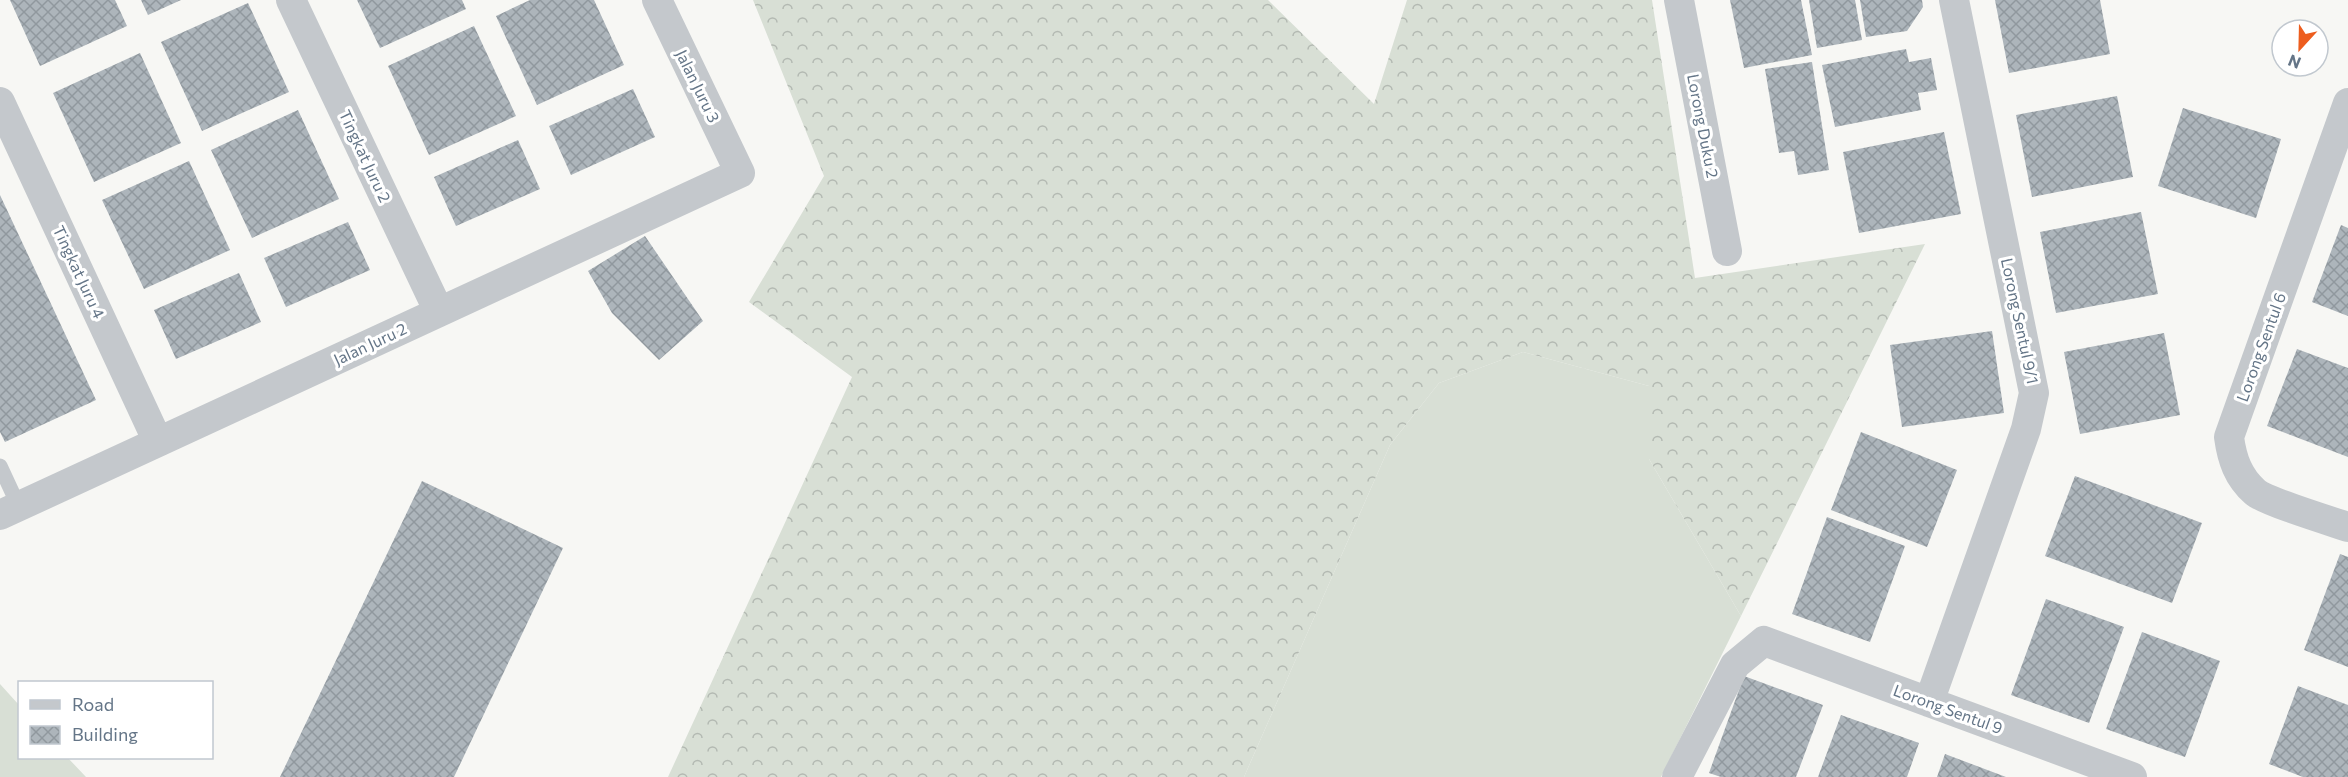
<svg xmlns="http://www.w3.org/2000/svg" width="2348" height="777" viewBox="0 0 2348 777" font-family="Commissioner,sans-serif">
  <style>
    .grass { fill: #d8dfd5 }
    .forest { fill: url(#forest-crowns) }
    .building { fill: url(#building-cross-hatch) }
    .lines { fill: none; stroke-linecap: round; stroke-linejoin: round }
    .service { stroke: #c4c8cc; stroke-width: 15 }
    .minor { stroke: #c4c8cc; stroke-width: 30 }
    .labels { text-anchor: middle; stroke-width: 6; stroke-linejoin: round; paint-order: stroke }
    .street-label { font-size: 16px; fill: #647587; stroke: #fff }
  </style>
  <defs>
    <pattern id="forest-crowns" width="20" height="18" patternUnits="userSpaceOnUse" patternTransform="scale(1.5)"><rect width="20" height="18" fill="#d8dfd5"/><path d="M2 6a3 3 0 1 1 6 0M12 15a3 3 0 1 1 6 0" fill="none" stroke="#b3b9b2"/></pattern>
    <pattern id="building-cross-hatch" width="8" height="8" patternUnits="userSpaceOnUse" patternTransform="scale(1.5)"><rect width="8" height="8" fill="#adb5bb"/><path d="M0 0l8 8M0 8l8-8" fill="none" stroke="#90989e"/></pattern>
  </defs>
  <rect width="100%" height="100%" fill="#f7f7f4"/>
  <!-- grass -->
  <path class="grass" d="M 1523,352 L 1649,386 L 1649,459 L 1741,616 L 1661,777 L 1244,777 L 1390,445 L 1439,383 Z
    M 0,684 L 19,705 L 20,758 L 68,758 L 86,777 L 0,777 Z"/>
  <!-- forest -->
  <path class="forest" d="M 753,0 L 1268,0 L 1374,104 L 1407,0 L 1652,0 L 1695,278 L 1925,244 L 1741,616 L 1649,459 L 1649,386 L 1523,352 L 1439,383 L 1390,445 L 1244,777 L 668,777 L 852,377 L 749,302 L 824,176 Z"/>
  <!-- building -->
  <path class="building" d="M 10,0 L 115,0 L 127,26 L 40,66 Z
    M 141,0 L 181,0 L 148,15 Z
    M 357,0 L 462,0 L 466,9 L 380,48 Z
    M 530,0 L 594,0 L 624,65 L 537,105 L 496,16 Z
    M 1730,0 L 1801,0 L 1812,55 L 1744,68 Z
    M 1809,0 L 1855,0 L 1862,40 L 1817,48 Z
    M 1860,0 L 1922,0 L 1923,7 L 1907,31 L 1866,37 Z
    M 1995,0 L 2100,0 L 2110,54 L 2009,73 Z
    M 248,3 L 289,92 L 202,131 L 161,42 Z
    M 474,26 L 516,116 L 429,155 L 388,66 Z
    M 1906,49 L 1909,62 L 1931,58 L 1937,90 L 1918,93 L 1921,110 L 1835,127 L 1822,65 Z
    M 140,53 L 181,143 L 94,182 L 53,93 Z
    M 1812,62 L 1829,170 L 1798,175 L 1794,151 L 1779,153 L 1765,69 Z
    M 633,89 L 655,137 L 571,175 L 549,126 Z
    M 2117,96 L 2133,177 L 2032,197 L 2016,115 Z
    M 2183,108 L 2281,139 L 2256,218 L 2158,186 Z
    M 298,110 L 339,199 L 252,238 L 211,150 Z
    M 1944,132 L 1961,214 L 1859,233 L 1843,152 Z
    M 518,140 L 540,189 L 456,226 L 434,177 Z
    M 189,161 L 230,250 L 144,289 L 102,200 Z
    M 0,195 L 96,400 L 5,442 L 0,432 Z
    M 2141,212 L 2158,294 L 2056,313 L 2040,232 Z
    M 348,222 L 370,270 L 286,307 L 264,258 Z
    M 2341,225 L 2348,228 L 2348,316 L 2312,302 Z
    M 645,236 L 703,321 L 659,360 L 612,313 L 588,271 Z
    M 239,273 L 261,322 L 176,359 L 154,310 Z
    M 1992,331 L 2004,413 L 1902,427 L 1890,345 Z
    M 2164,333 L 2180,415 L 2080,434 L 2064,352 Z
    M 2297,349 L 2348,368 L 2348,457 L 2267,426 Z
    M 1861,432 L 1957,470 L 1927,547 L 1831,510 Z
    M 2075,476 L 2202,523 L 2172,603 L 2045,556 Z
    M 422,481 L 563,548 L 454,777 L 280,777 Z
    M 1827,517 L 1905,546 L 1870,642 L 1792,614 Z
    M 2340,554 L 2348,557 L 2348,667 L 2304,650 Z
    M 2046,599 L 2124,627 L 2089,723 L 2011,695 Z
    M 2142,632 L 2220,661 L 2185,757 L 2106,729 Z
    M 1744,676 L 1823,705 L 1796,777 L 1721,777 L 1709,773 Z
    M 2298,686 L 2348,705 L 2348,777 L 2303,777 L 2269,764 Z
    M 1841,715 L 1919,743 L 1907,777 L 1818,777 Z
    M 1945,754 L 2006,777 L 1937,777 Z"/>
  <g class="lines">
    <!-- service -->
    <path class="service" d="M 0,466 L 19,507"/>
    <!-- minor -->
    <path class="minor" d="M 291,0 L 439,312
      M 1679,0 L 1727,251
      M 0,102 L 158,442
      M 2348,103 L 2229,437 C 2232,459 2238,477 2255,492 C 2265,501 2330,521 2348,527
      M 0,515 L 740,173 L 657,0
      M 1929,702 L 2026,429 L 2034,393 L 1954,0
      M 1677,777 L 1735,665 L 1764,641 L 2132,777"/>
  </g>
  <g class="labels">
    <!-- street labels -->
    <g class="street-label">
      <text transform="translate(698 86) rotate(64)" y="6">Jalan Juru 3</text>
      <text transform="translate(1703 126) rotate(79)" y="6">Lorong Duku 2</text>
      <text transform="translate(365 156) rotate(65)" y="6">Tingkat Juru 2</text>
      <text transform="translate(79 272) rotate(65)" y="6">Tingkat Juru 4</text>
      <text transform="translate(2020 321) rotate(78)" y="6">Lorong Sentul 9/1</text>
      <text transform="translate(370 344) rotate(-25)" y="6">Jalan Juru 2</text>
      <text transform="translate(2261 347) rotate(-70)" y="6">Lorong Sentul 6</text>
      <text transform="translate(1948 709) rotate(20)" y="6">Lorong Sentul 9</text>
    </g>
  </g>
  <!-- legend -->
  <rect x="18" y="681" width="195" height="78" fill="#ffffff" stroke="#c1c8cf" stroke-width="1.5"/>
  <rect x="30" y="700" width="30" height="9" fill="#c4c8cc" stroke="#c1c8cf" stroke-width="1.5"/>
  <text x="72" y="711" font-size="18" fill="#647587">Road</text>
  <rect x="30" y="726" width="30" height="18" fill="url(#building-cross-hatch)" stroke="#c1c8cf" stroke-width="1.5"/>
  <text x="72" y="741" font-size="18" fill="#647587">Building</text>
  <!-- north arrow -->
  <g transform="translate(2300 48) rotate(202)"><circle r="28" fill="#ffffff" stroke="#c1c8cf" stroke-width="1.5"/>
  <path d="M0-4.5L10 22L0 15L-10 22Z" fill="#ed5d1e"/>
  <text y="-9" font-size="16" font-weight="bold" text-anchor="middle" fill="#647587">N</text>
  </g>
</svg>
